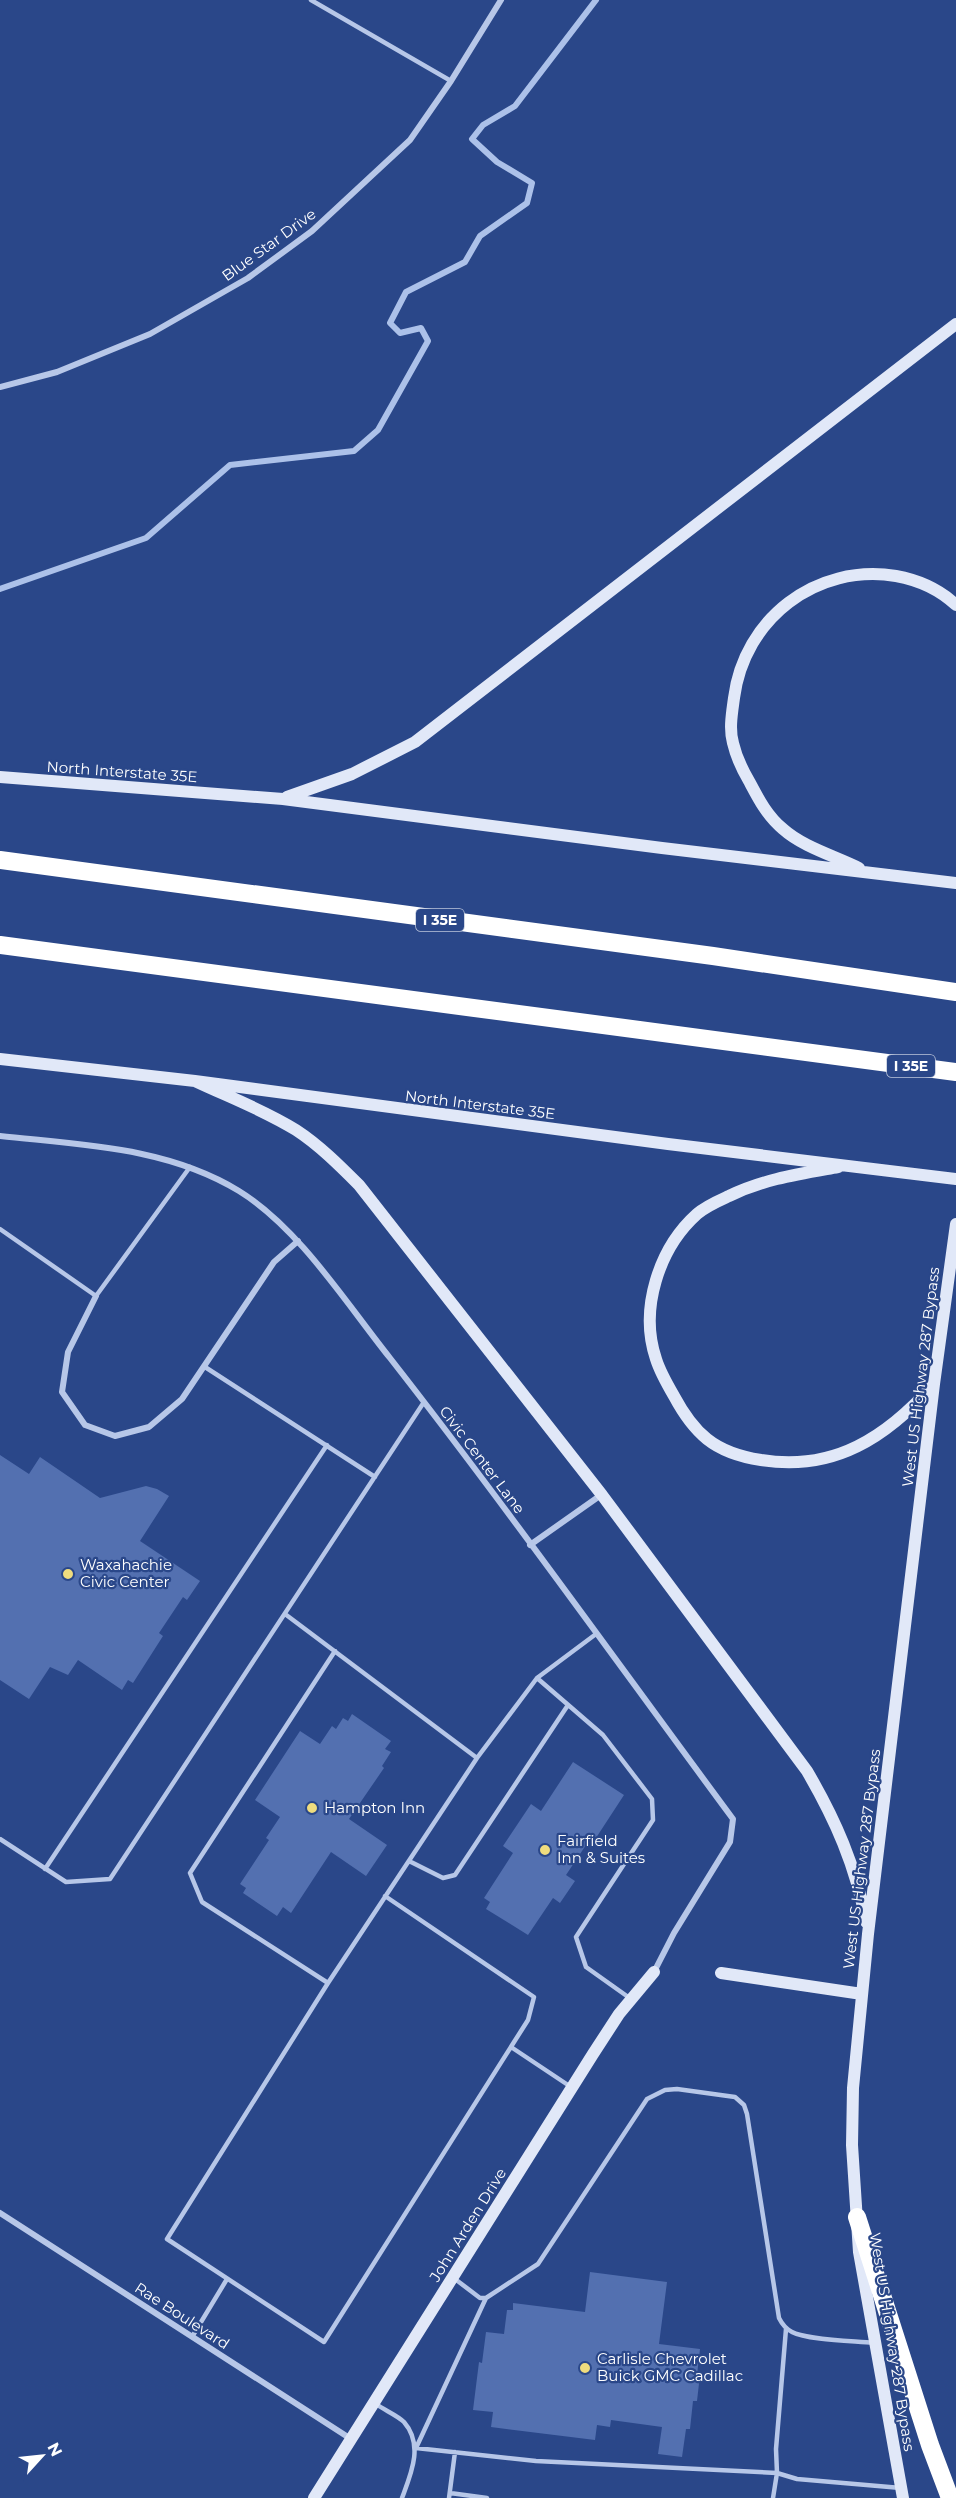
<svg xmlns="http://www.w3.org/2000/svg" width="956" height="2498" viewBox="0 0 956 2498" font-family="Montserrat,sans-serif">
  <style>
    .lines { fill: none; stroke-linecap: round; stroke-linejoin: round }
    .stream { stroke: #acc1e9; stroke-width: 6 }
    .building { fill: #5370b0 }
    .lane { stroke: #b7c7e8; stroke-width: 4.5 }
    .street { stroke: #b7c7e8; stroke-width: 6 }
    .secondary { stroke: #e1e8f8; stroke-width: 12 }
    .highway { stroke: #fff; stroke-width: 18 }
    .poi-dot { fill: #efdc7e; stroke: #2a4789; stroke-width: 2 }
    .labels { text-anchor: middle; stroke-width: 4.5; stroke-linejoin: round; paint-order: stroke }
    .shield { fill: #2a4789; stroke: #bfc8dc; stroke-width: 1.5 }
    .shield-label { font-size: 14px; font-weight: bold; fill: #fff }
    .street-label { font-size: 15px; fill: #fff; stroke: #2a4789 }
    .poi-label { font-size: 15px; fill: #fff; stroke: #2a4789; text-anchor: start }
  </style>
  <rect width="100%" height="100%" fill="#2a4789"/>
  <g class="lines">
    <!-- stream -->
    <path class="stream" d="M 0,589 L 146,538 L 230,465 L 354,451 L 378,430 L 428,341 L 421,328 L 400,333 L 390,323 L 406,292 L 465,262 L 480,236 L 527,203 L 532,183 L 497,162 L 472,139 L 483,125 L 515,106 L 596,0"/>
  </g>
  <!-- building -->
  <path class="building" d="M 0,1455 L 29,1474 L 40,1457 L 100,1498 L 146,1486 L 157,1489 L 169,1496 L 140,1541 L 200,1581 L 187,1600 L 183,1597 L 159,1633 L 163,1636 L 133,1683 L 128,1680 L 122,1690 L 78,1660 L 68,1675 L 50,1667 L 29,1699 L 0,1680 Z
    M 352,1714 L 391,1741 L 385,1749 L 391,1752 L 382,1766 L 384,1768 L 349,1819 L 387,1845 L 366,1876 L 331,1852 L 291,1913 L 283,1907 L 277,1916 L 243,1893 L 246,1888 L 240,1884 L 269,1840 L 266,1838 L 280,1817 L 255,1800 L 300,1731 L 320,1744 L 332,1726 L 336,1729 L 343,1718 L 348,1721 Z
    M 573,1762 L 624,1795 L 594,1841 L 590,1839 L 566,1875 L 575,1881 L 560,1903 L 553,1898 L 528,1935 L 486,1909 L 490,1902 L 484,1898 L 513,1853 L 503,1846 L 531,1804 L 541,1811 Z
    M 590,2272 L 667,2282 L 659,2344 L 700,2349 L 697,2375 L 700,2375 L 697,2401 L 693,2401 L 690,2429 L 686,2429 L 682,2457 L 658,2454 L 662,2427 L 611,2420 L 610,2427 L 597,2425 L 595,2440 L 491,2427 L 493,2412 L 473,2410 L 479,2362 L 482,2363 L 486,2332 L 504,2334 L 507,2310 L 513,2310 L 513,2303 L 585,2312 Z"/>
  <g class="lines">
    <!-- lane -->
    <path class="lane" d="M 311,0 L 451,81
      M 0,1229 L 96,1296 L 190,1167
      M 205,1367 L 375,1477
      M 285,1614 L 477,1758 L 537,1678 L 603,1735 L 652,1799 L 653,1820 L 576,1937 L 586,1967 L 631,1999
      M 335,1651 L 190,1873 L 202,1902 L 328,1983 L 477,1758
      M 537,1678 L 596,1634
      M 0,1839 L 66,1882 L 110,1879 L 424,1402
      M 409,1861 L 443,1878 L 455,1875 L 568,1705
      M 45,1869 L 327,1445
      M 328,1983 L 167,2239 L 324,2342 L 528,2020 L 534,1997 L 385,1896
      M 511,2047 L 571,2087
      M 455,2279 L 480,2298 L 486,2298 L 538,2264 L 647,2099 L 665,2090 L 677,2089 L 735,2097 L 744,2105 L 747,2114 L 779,2318 C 782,2324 786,2329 792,2332 C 807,2340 854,2341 873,2343
      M 486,2298 L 416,2448 L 536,2461 L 777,2473 L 773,2498
      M 786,2329 L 776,2449 L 777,2473 L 797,2479 L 901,2488
      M 192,2337 L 227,2279
      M 376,2404 C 384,2410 397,2415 404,2422 C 424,2445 411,2474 402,2498
      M 450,2493 L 487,2498
      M 449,2498 L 455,2452"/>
    <!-- street -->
    <path class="street" d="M 0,387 L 57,372 L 150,334 L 248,278 L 312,231 L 410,140 L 451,81 L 501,0
      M 0,1136 C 82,1145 167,1147 239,1191 C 299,1228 346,1303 390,1358 C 508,1509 619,1665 733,1819 L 730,1842 L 674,1933 L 654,1972
      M 96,1296 L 68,1352 L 62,1392 L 85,1425 L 115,1436 L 149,1427 L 182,1399 L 274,1262 L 298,1241
      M 530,1545 L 601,1495
      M 0,2213 L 351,2439"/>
    <!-- secondary -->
    <path class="secondary" d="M 0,777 L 283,799 L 662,848 L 956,883
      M 287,797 L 352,774 L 415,742 L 956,324
      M 859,868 C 835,856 803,847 783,829 C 767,816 758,798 749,781 C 742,769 736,756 733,743 C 729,729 732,713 734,698 C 744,619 816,563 896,576 C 918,580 939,589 956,605
      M 0,1059 L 195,1081 L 668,1144 L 956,1179
      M 195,1081 C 229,1097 264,1110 296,1130 C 319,1145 339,1165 359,1185 L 602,1495 L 807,1771 C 835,1819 856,1866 866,1922
      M 838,1167 C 799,1174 764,1179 729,1196 C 718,1201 706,1206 697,1214 C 659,1248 639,1309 656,1359 C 660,1372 667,1384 674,1396 C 682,1411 692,1427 707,1439 C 722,1451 741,1457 761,1460 C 834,1472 887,1437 934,1384
      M 721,1973 L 862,1994
      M 314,2498 L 593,2054 L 619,2014 L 654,1972
      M 903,2498 L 859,2252 L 852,2145 L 853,2088 L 868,1934 L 934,1384 L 956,1224"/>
    <!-- highway -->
    <path class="highway" d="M 0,860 L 713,956 L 956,992
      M 0,945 L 956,1072
      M 857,2217 L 930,2445 L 950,2498"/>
  </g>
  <!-- markers -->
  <g class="poi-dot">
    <circle cx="68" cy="1574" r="6"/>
    <circle cx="312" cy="1808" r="6"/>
    <circle cx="545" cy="1850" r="6"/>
    <circle cx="585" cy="2368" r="6"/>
  </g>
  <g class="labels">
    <!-- shield labels -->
    <g class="shield">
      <rect x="416" y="909" width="48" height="22" rx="4.5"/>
      <rect x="887" y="1055" width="48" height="22" rx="4.5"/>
    </g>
    <g class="shield-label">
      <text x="440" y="925">I 35E</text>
      <text x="911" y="1071">I 35E</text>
    </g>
    <!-- street labels -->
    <g class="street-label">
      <text transform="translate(269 245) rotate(-36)" y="5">Blue Star Drive</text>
      <text transform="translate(122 772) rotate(4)" y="5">North Interstate 35E</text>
      <text transform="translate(480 1105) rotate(7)" y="5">North Interstate 35E</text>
      <text transform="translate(921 1377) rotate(-83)" y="5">West US Highway 287 Bypass</text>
      <text transform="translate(482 1460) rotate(53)" y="5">Civic Center Lane</text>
      <text transform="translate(862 1859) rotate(-83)" y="5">West US Highway 287 Bypass</text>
      <text transform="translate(468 2225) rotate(-58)" y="5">John Arden Drive</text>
      <text transform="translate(182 2316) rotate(33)" y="5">Rae Boulevard</text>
      <text transform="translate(892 2342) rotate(81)" y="5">West US Highway 287 Bypass</text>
    </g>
    <!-- poi labels -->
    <g class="poi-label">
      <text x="80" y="1570">Waxahachie<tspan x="80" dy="17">Civic Center</tspan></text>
      <text x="324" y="1813">Hampton Inn</text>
      <text x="557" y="1846">Fairfield<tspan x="557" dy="17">Inn &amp; Suites</tspan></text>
      <text x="597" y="2364">Carlisle Chevrolet<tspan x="597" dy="17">Buick GMC Cadillac</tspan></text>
    </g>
  </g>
  <!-- north arrow -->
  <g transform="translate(42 2456) rotate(63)" stroke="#2a4789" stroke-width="4.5" paint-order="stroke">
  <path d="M0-4.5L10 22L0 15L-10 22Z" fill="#ffffff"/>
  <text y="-9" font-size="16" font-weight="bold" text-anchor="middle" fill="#ffffff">N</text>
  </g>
</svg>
